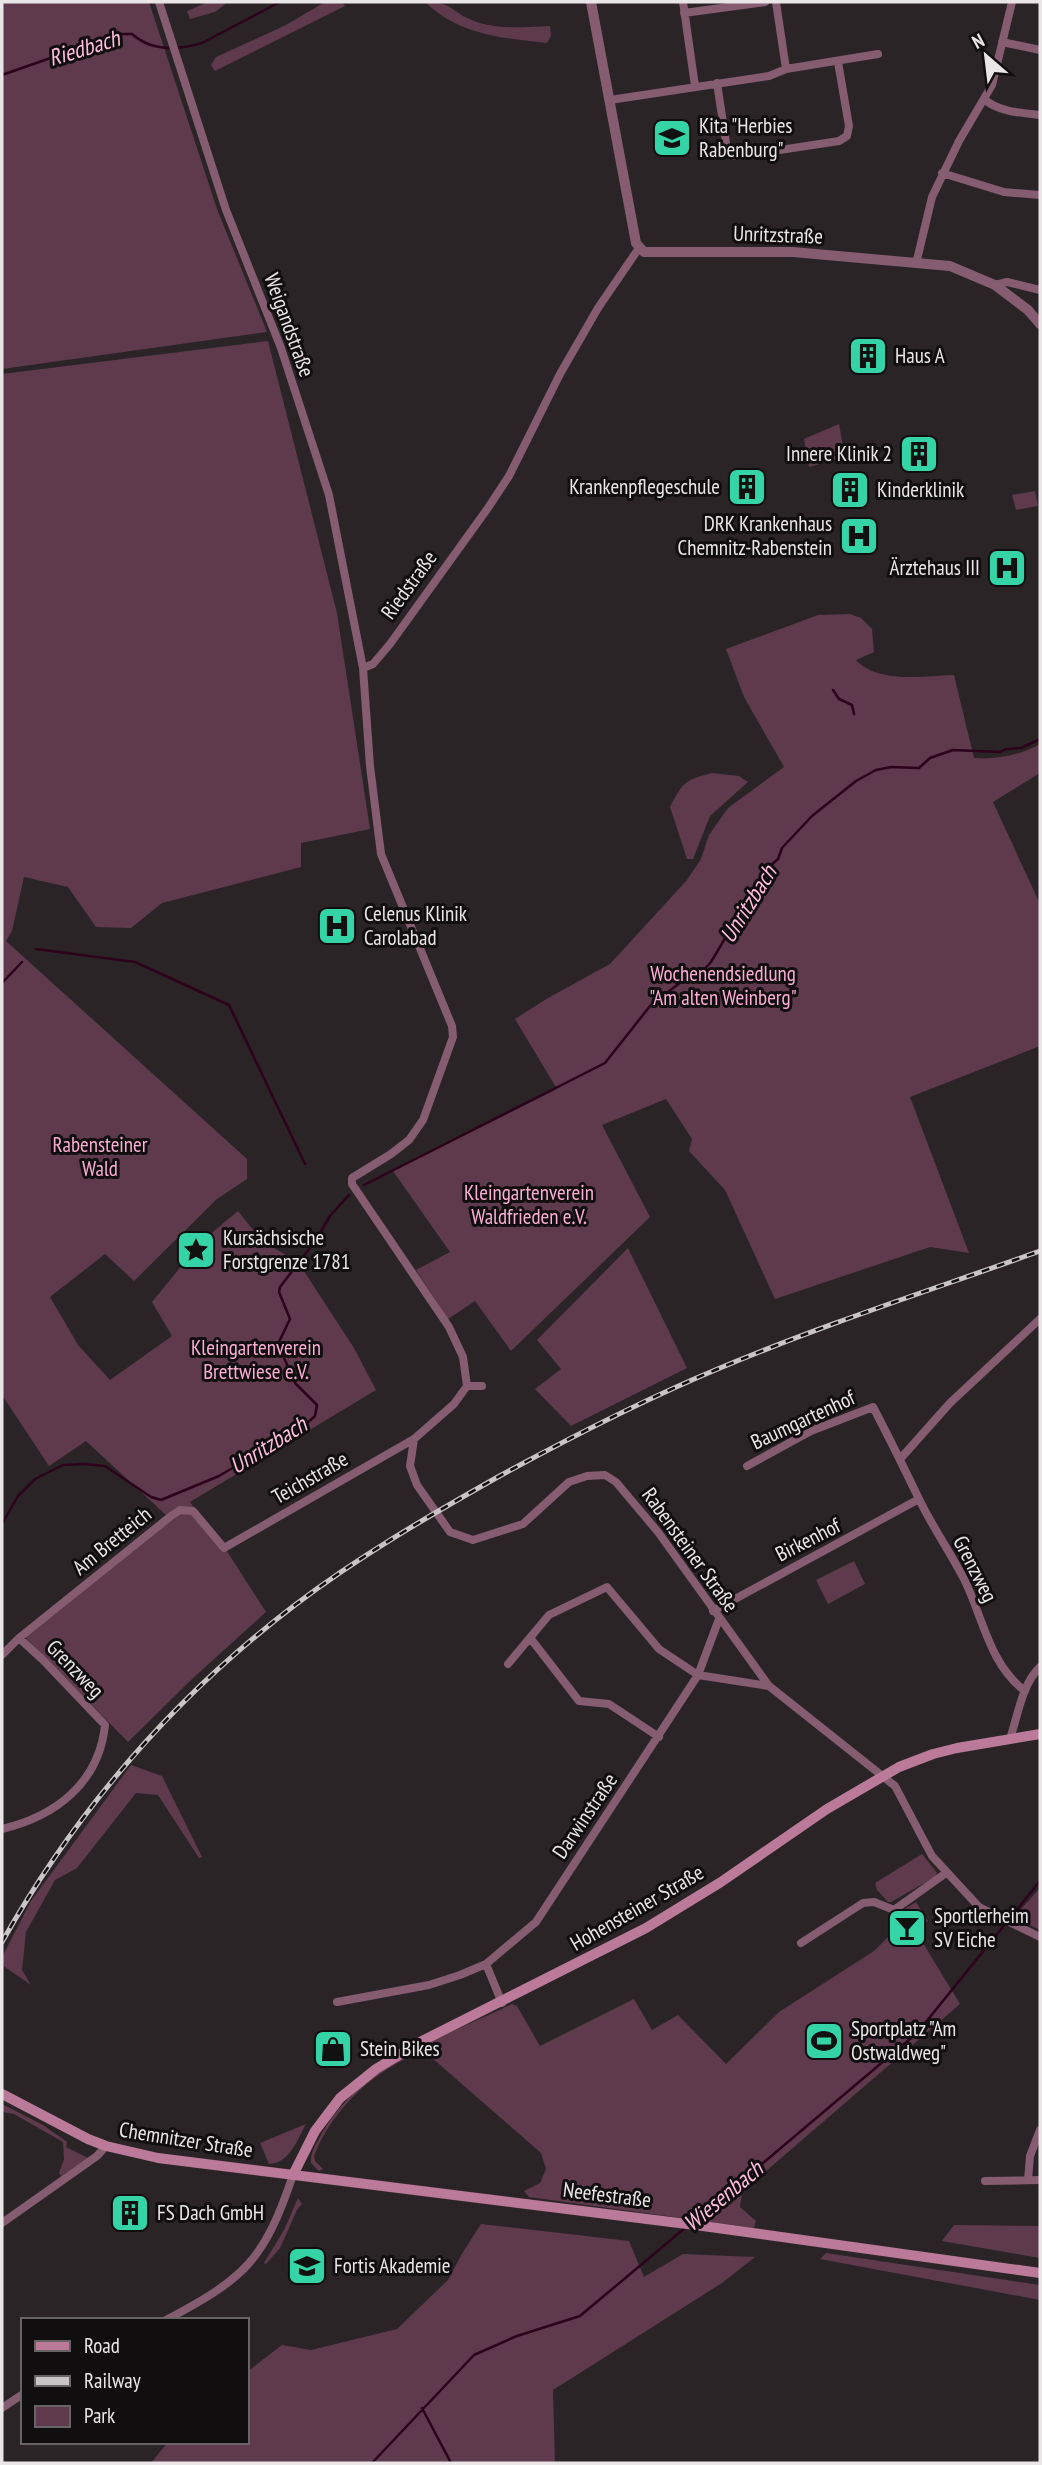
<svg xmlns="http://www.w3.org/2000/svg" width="1042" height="2465" viewBox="0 0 1042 2465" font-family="'PT Sans Narrow',sans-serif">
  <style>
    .green { fill: #5e3a4c }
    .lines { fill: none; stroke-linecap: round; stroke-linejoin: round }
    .stream { stroke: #2c031b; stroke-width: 2.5 }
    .minor { stroke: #855c70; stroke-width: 8 }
    .tertiary { stroke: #855c70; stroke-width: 10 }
    .secondary { stroke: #bb7a9a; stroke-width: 10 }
    .rail-casing { stroke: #c9c5c7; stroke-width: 5 }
    .rail { stroke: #110e0f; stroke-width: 2.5; stroke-dasharray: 8; stroke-linecap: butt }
    .labels { text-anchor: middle; stroke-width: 6; stroke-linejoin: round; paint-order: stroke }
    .poi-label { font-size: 21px; fill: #eae6e8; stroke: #110e0f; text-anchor: start }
    .street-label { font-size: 21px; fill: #eae6e8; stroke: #110e0f }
    .park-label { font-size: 21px; fill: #fcadd4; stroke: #110e0f }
    .water-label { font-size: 23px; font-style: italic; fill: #ffbedd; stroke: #110e0f }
  </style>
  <rect width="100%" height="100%" fill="#2b2427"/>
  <!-- green -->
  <path class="green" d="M 2,2 L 149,2 L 217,209 L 267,332 L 2,369 Z
    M 208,2 L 228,2 L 215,12 L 190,19 L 187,11 Z
    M 325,2 L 342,2 L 345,6 L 215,71 L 211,65 L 216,57 L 286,25 Z
    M 425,2 C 454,2 450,12 474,21 C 497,30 525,27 550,26 L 551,36 L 547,43 C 502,38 459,35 425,2 Z
    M 268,341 L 337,613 L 370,829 L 301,843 L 301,867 L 162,903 L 131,928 L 96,927 L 68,887 L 24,877 L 12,931 L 6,941 L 247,1159 L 247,1179 L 217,1199 L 134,1281 L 105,1254 L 50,1297 L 78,1345 L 110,1380 L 172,1336 L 152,1302 L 201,1242 L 238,1211 L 262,1241 L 298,1262 L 354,1348 L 376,1390 L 190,1502 L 221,1542 L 266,1612 L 191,1680 L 128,1742 L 21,1633 L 166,1515 L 86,1441 L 49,1466 L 2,1395 L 2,374 Z
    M 839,424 L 845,457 L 809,467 L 804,439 Z
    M 1035,491 L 1038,506 L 1016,510 L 1012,495 Z
    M 850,614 L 861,618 L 872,629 L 874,652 L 856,660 C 878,684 925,676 954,675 L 974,758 C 995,760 1021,755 1040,744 L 1040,773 L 993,802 L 1040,904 L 1040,1046 L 910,1097 L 969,1253 L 930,1247 L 775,1299 L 725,1190 L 689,1151 L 692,1139 L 666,1099 L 602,1125 L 650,1217 L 511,1351 L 475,1301 L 448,1319 L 416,1270 L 450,1252 L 393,1171 L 557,1089 L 515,1019 L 548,998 L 610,964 L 687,880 L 701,859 L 709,835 L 728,808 L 784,767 L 744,697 L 726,649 L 818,615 Z
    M 712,773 L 739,776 L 748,782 L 710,816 L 693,859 L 687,859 L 670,807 C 683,782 685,780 712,773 Z
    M 628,1248 L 687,1368 L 571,1426 L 535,1389 L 561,1369 L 537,1340 Z
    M 854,1561 L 865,1584 L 828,1604 L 816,1580 Z
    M 131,1765 L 162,1776 L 202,1857 L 199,1858 L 158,1795 L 136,1793 L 77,1868 L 55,1880 L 26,1932 L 22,1970 L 31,1985 L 2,1965 L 2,1957 L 31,1901 Z
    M 922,1854 L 937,1873 L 935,1877 L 891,1902 L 888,1902 L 877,1890 L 875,1883 Z
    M 1040,1888 L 1040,1930 L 1014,1917 Z
    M 916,1902 L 928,1921 L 915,1930 L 960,2004 L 751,2184 L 742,2194 L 740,2207 L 756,2221 L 754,2228 L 529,2197 L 524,2191 L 540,2183 L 546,2169 L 541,2153 L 424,2051 C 376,2068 332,2109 314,2156 L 315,2161 L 323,2169 L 319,2171 L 311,2163 C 310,2152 317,2143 322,2133 C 361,2065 445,2036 512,2004 L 517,2006 L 540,2046 L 634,1999 L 652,2030 L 678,2015 L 726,2064 L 779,2012 L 874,1951 L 894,1931 L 895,1926 L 890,1918 Z
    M 2,2104 L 43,2125 L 67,2142 L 66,2147 L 88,2158 L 61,2176 L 59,2173 L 64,2159 L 63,2142 L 14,2114 L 2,2112 Z
    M 306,2124 C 297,2140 290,2163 269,2164 L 260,2143 Z
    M 298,2198 L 302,2204 L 297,2210 L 280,2248 L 266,2264 L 264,2263 L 284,2230 Z
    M 481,2224 L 629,2241 L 644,2277 L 683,2254 L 755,2257 L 722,2283 L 553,2390 L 555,2463 L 151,2463 L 168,2442 L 247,2442 L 247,2372 L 282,2345 L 311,2350 L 397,2329 L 448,2280 L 463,2252 Z
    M 954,2225 L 1040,2226 L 1040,2258 L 942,2241 Z
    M 826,2253 L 1040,2285 L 1040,2300 L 820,2259 Z"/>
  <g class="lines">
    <!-- stream -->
    <path class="stream" d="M 2,75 L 119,34 L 132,34 C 152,52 178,50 202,43 L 280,2
      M 833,690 L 839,699 L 852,705 L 854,714
      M 36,949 L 135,962 L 229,1005 L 305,1164
      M 2,983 L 22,962
      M 364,1185 L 605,1063 L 650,1006 L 681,982 L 703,971 L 711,962 L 736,920 L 748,905 L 769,867 L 778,859 L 782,848 L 812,816 L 856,781 L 876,770 L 891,767 L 919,768 L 930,758 L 953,750 L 1000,752 L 1006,749 L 1021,748 L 1040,739
      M 2,1524 L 18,1496 L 35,1479 L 63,1465 L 84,1464 L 105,1466 L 151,1497 L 161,1500 L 219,1476 L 305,1425 L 315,1416 L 317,1405 L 295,1383 L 278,1344 L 290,1319 L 279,1292 L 280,1287 L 316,1240 L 330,1216 L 349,1195
      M 693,2222 L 917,2033 L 1040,1881
      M 422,2408 L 451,2463
      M 372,2463 L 474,2355 L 517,2336 L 580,2316 L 685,2228"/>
    <!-- minor -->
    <path class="minor" d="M 683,2 L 695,86
      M 776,2 L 786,69
      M 684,13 L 765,2
      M 1002,42 L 1040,50
      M 717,83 L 727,149 L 731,156 L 741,156 L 839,141 L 847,136 L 849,126 L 838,62
      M 984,99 C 998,112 1023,113 1040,115
      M 610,100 L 769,76 L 786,69 L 878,54
      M 942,173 L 1004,192 L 1040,195
      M 916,264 L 932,197 L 959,141 L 992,85 L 1012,2
      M 995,285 L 1007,282 L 1040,290
      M 363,668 L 373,664 L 390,644 L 488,508 L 509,476 L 560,374 L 598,308 L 639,248
      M 467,1386 L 482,1386
      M 414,1439 L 410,1466 L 417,1485 L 450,1532 L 473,1540 L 523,1524 L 569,1482 L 587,1476 L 605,1475 L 616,1482 L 658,1532 L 769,1686 L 895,1786 L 932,1856 L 979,1907 L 1040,1937
      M 901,1458 L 950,1403 L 1040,1319
      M 747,1466 L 811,1431 L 873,1407 C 889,1437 904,1468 919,1499 C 932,1526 950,1552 964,1579 C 983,1617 989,1664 1025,1691
      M 713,1611 L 919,1499
      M 531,1639 L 579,1701 L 609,1704 L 659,1737
      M 2,1655 L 19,1638 L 171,1516 L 180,1510 L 193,1511 L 224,1548 L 414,1439 L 454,1404 L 467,1386 L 463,1357 L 449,1327 L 352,1184 L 352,1178 L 391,1154 L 409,1140 L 423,1120 L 453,1037 L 452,1026 L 381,854 L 370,766 L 363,668 L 329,495 L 281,348 L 226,210 L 159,2
      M 508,1664 L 549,1615 L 607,1587 L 659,1649 L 698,1675 L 769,1686
      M 1010,1739 C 1018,1715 1022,1684 1040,1667
      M 2,1829 C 56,1816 99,1783 105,1725 L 43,1660 L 19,1638
      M 801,1943 L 863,1903 L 874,1902 L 894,1910 L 946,1873
      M 486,1964 L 502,2003
      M 337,2002 L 429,1985 L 460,1975 L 486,1964 L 536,1922 L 698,1675 L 719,1619
      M 1028,2180 L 1030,2156 L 1040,2130
      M 985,2181 L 1040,2180
      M 2,2223 L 97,2156 L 106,2146
      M 166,2320 C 245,2278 264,2261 293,2175
      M 2,2408 L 23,2394"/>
    <!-- tertiary -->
    <path class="tertiary" d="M 591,2 L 636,243 L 644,252 L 793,252 L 950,266 L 995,285 L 1028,310 L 1040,324"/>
    <!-- secondary -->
    <path class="secondary" d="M 2,2094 L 88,2139 L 106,2146 L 158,2158 L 703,2226 L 1040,2273
      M 293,2175 L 315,2131 L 340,2098 L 376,2069 L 422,2041 L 646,1928 L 721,1882 L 827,1809 L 899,1767 L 933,1754 L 957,1748 L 1040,1734"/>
    <!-- rail casing -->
    <g class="rail-casing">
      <path id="rail" d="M 2,1942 C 76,1811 175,1696 295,1605 C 358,1557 427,1517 496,1478 C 569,1438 643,1400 720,1368 C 825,1324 934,1289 1040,1251"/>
    </g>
    <!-- rail -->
    <use href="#rail" class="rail"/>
  </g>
  <!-- icons -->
  <defs>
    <g id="school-square" transform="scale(2.0125)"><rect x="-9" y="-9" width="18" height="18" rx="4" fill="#35d4a7" stroke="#110e0f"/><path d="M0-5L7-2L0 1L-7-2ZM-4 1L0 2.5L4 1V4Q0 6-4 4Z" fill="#111"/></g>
    <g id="building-square" transform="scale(2.0125)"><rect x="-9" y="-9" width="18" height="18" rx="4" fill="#35d4a7" stroke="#110e0f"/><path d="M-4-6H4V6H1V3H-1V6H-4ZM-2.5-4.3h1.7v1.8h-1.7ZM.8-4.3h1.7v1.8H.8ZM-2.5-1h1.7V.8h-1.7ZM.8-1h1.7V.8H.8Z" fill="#111"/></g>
    <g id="hospital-square" transform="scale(2.0125)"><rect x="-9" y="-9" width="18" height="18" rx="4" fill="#35d4a7" stroke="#110e0f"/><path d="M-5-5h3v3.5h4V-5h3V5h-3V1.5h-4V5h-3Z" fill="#111"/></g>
    <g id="sight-square" transform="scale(2.0125)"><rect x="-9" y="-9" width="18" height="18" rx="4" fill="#35d4a7" stroke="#110e0f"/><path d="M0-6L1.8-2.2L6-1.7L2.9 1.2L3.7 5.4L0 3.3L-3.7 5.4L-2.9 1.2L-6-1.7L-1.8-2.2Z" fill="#111"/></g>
    <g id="bar-square" transform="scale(2.0125)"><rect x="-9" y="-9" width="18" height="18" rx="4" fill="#35d4a7" stroke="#110e0f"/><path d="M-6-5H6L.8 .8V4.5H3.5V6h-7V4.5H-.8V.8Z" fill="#111"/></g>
    <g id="stadium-square" transform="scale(2.0125)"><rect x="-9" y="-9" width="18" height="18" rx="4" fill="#35d4a7" stroke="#110e0f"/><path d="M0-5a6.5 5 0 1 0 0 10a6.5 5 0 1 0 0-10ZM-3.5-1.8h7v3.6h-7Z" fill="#111"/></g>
    <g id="shop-square" transform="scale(2.0125)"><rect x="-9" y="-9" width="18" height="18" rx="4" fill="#35d4a7" stroke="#110e0f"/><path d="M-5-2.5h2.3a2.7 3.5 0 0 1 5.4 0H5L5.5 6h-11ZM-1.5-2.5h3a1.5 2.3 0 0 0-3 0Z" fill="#111"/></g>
  </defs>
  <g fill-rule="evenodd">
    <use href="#school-square" x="672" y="138"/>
    <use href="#building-square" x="868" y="356"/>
    <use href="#building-square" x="919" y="454"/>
    <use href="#building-square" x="747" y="487"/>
    <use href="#building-square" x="850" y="490"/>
    <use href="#hospital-square" x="859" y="536"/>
    <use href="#hospital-square" x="1007" y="568"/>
    <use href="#hospital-square" x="337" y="926"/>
    <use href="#sight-square" x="196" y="1250"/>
    <use href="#bar-square" x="907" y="1928"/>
    <use href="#stadium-square" x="824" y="2041"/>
    <use href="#shop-square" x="333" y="2049"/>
    <use href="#building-square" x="130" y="2213"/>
    <use href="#school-square" x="307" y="2266"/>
  </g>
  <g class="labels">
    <!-- poi labels -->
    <g class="poi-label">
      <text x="699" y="133">Kita "Herbies<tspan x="699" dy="24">Rabenburg"</tspan></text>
      <text x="895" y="363">Haus A</text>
      <text x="892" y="461" text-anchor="end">Innere Klinik 2</text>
      <text x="720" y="494" text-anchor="end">Krankenpflegeschule</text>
      <text x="877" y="497">Kinderklinik</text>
      <text x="832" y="531" text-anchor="end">DRK Krankenhaus<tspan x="832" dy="24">Chemnitz-Rabenstein</tspan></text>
      <text x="980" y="575" text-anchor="end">Ärztehaus III</text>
      <text x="364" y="921">Celenus Klinik<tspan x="364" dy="24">Carolabad</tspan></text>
      <text x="223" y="1245">Kursächsische<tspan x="223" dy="24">Forstgrenze 1781</tspan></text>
      <text x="934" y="1923">Sportlerheim<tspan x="934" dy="24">SV Eiche</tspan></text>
      <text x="851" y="2036">Sportplatz "Am<tspan x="851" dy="24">Ostwaldweg"</tspan></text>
      <text x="360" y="2056">Stein Bikes</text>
      <text x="157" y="2220">FS Dach GmbH</text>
      <text x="334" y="2273">Fortis Akademie</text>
    </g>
    <!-- street labels -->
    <g class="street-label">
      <text transform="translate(778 235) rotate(2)" y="7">Unritzstraße</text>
      <text transform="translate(289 325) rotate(70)" y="7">Weigandstraße</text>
      <text transform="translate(409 585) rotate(-54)" y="7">Riedstraße</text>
      <text transform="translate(803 1420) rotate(-25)" y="7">Baumgartenhof</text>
      <text transform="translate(310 1478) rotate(-30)" y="7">Teichstraße</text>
      <text transform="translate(808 1540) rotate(-27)" y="7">Birkenhof</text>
      <text transform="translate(112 1541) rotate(-39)" y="7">Am Bretteich</text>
      <text transform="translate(690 1550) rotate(54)" y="7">Rabensteiner Straße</text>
      <text transform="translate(975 1569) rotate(63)" y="7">Grenzweg</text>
      <text transform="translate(75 1669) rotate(46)" y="7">Grenzweg</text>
      <text transform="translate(585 1816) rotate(-56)" y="7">Darwinstraße</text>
      <text transform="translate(637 1908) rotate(-30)" y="7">Hohensteiner Straße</text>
      <text transform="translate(186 2140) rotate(9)" y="7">Chemnitzer Straße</text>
      <text transform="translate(607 2195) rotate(7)" y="7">Neefestraße</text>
    </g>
    <!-- park labels -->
    <g class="park-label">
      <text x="723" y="981">Wochenendsiedlung<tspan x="723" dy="24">"Am alten Weinberg"</tspan></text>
      <text x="100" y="1152">Rabensteiner<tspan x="100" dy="24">Wald</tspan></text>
      <text x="529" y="1200">Kleingartenverein<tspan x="529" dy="24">Waldfrieden e.V.</tspan></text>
      <text x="256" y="1355">Kleingartenverein<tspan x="256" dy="24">Brettwiese e.V.</tspan></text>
    </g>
    <!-- water labels -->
    <g class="water-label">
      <text transform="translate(84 48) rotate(-17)" y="8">Riedbach</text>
      <text transform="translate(748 904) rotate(-58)" y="8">Unritzbach</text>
      <text transform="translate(268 1445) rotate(-32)" y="8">Unritzbach</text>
      <text transform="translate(723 2196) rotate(-40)" y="8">Wiesenbach</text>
    </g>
  </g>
  <!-- border -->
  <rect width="1042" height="2465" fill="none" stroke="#eae6e8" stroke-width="7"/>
  <!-- legend -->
  <rect x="21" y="2318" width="228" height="126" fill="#110e0f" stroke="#686466" stroke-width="2"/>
  <rect x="35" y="2341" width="35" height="10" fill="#bb7a9a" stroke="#686466" stroke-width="2"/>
  <text x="84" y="2353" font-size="21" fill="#eae6e8">Road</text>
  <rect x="35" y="2376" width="35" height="10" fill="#c9c5c7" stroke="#686466" stroke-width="2"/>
  <text x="84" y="2388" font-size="21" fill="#eae6e8">Railway</text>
  <rect x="35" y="2406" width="35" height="21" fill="#5e3a4c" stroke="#686466" stroke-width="2"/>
  <text x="84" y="2423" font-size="21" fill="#eae6e8">Park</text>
  <!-- north arrow -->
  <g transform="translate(986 56) rotate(332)" stroke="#110e0f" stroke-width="5" paint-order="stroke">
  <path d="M0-5L12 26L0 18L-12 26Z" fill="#eae6e8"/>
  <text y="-10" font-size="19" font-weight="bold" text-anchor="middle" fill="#eae6e8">N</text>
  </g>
</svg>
